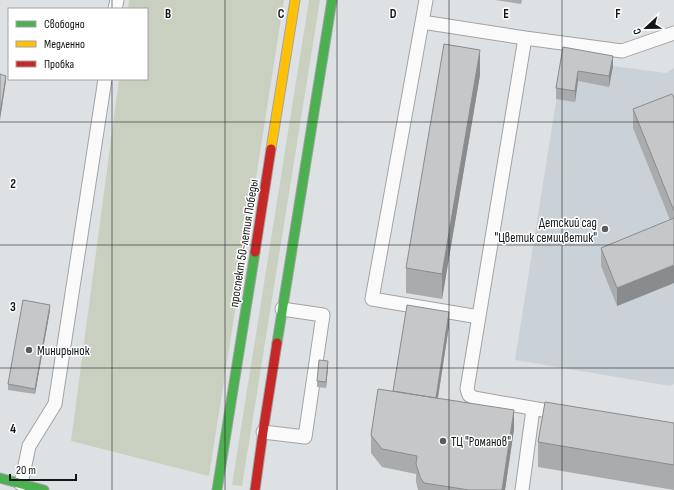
<svg xmlns="http://www.w3.org/2000/svg" width="674" height="490" viewBox="0 0 674 490" font-family="'Sofia Sans Condensed',sans-serif">
  <style>
    .built { fill: #cad2d8 }
    .green { fill: #cad0c0 }
    .lines { fill: none; stroke-linecap: round; stroke-linejoin: round }
    .lane-casing { stroke: #a2a3a5; stroke-width: 15 }
    .fast-casing { stroke: #a2a3a5; stroke-width: 11 }
    .slow-casing { stroke: #a2a3a5; stroke-width: 11 }
    .jam-casing { stroke: #a2a3a5; stroke-width: 11 }
    .lane { stroke: #fafafb; stroke-width: 13 }
    .fast { stroke: #4caf50; stroke-width: 9 }
    .slow { stroke: #ffc107; stroke-width: 9 }
    .jam { stroke: #c62828; stroke-width: 9 }
    .wall { fill: #a9abac }
    .shaded-wall { fill: #8a8b8c }
    .building { fill: #c5c7c8; stroke: #8a8b8c }
    .grid { fill: none; stroke: #131516; stroke-width: 1; stroke-opacity: 0.55 }
    .poi-dot { fill: #5a5c5e; stroke: #fff; stroke-width: 1.5 }
    .labels { text-anchor: middle; stroke-width: 3; stroke-linejoin: round; paint-order: stroke }
    .poi-label { font-size: 13px; fill: #131516; stroke: #fff; text-anchor: start }
    .street-label { font-size: 13px; fill: #131516; stroke: #fff }
    .grid-label { font-size: 13px; text-anchor: middle; font-weight: bold; fill: #131516; stroke: #fff; stroke-width: 3; stroke-linejoin: round; paint-order: stroke }
  </style>
  <rect width="100%" height="100%" fill="#dee1e3"/>
  <!-- built -->
  <path class="built" d="M 563,57 L 613,66 L 666,73 L 674,68 L 674,384 L 670,386 L 515,360 Z"/>
  <!-- green -->
  <path class="green" d="M 129,0 L 284,0 L 209,476 L 71,441 L 119,79 L 147,79 L 147,9 L 128,9 Z
    M 309,0 L 320,0 L 242,486 L 232,485 Z"/>
  <g class="lines">
    <!-- lane casing -->
    <g class="lane-casing">
      <path id="lane" d="M 426,0 L 372,299 L 479,317
        M 115,9 L 117,0
        M 422,22 L 525,38 L 622,51 L 674,33
        M 525,38 L 467,389 L 469,395 L 474,398 L 560,413
        M 263,432 L 305,437 L 323,315 L 282,309
        M 21,484 L 29,446 L 55,404 L 105,79
        M 522,490 L 533,409"/>
    </g>
    <!-- fast casing -->
    <g class="fast-casing">
      <path id="fast" d="M 277,343 L 332,0
        M 0,478 L 44,490
        M 217,490 L 255,252"/>
    </g>
    <!-- slow casing -->
    <g class="slow-casing">
      <path id="slow" d="M 271,149 L 295,0"/>
    </g>
    <!-- jam casing -->
    <g class="jam-casing">
      <path id="jam" d="M 255,252 L 271,149
        M 255,490 L 263,432 L 277,343"/>
    </g>
    <!-- lane -->
    <use href="#lane" class="lane"/>
    <!-- fast -->
    <use href="#fast" class="fast"/>
    <!-- slow -->
    <use href="#slow" class="slow"/>
    <!-- jam -->
    <use href="#jam" class="jam"/>
  </g>
  <!-- wall -->
  <path class="wall" d="M 495,0 L 522,0 L 521,4 Z
    M 563,47 L 613,66 L 609,87 L 578,81 L 575,102 L 556,99 L 556,88 Z
    M 480,75 L 442,299 L 406,293 L 406,268 Z
    M 674,98 L 674,283 L 617,306 L 601,266 L 601,248 L 670,220 L 633,128 L 633,109 Z
    M 50,310 L 35,394 L 8,390 L 8,384 Z
    M 449,326 L 438,398 L 514,429 L 505,490 L 418,490 L 416,482 L 416,474 L 382,467 L 371,453 L 371,435 L 393,391 Z
    M 328,367 L 326,388 L 317,387 L 317,381 Z
    M 674,423 L 674,490 L 538,467 L 538,442 Z"/>
  <!-- shaded-wall -->
  <path class="shaded-wall" d="M 480,50 L 480,75 L 442,299 L 442,274 Z
    M 613,56 L 613,66 L 609,87 L 609,76 Z
    M 578,71 L 578,81 L 575,102 L 575,91 Z
    M 6,76 L 6,81 L 0,120 L 0,114 Z
    M 674,265 L 674,283 L 617,306 L 617,288 Z
    M 50,305 L 50,310 L 35,394 L 35,389 Z
    M 449,312 L 449,326 L 435,416 L 435,401 Z
    M 328,361 L 328,367 L 326,388 L 326,382 Z
    M 514,410 L 514,429 L 505,490 L 502,490 Z"/>
  <!-- building -->
  <path class="building" d="M 444,44 L 480,50 L 442,274 L 406,268 Z
    M 563,47 L 613,56 L 609,76 L 578,71 L 575,91 L 556,88 Z
    M 0,74 L 6,76 L 0,114 Z
    M 672,94 L 674,98 L 674,211 L 633,109 Z
    M 674,218 L 674,265 L 617,288 L 601,248 Z
    M 23,300 L 50,305 L 35,389 L 8,384 Z
    M 407,305 L 449,312 L 436,398 L 393,391 Z
    M 319,360 L 328,361 L 326,382 L 317,381 Z
    M 378,389 L 514,410 L 502,490 L 469,490 L 424,483 L 420,477 L 416,464 L 417,456 L 382,449 L 371,435 Z
    M 545,402 L 674,423 L 674,465 L 538,442 Z"/>
  <!-- grid -->
  <path class="grid" d="M 112,0 L 112,9M 225,0 L 225,490M 337,0 L 337,490M 449,0 L 449,490M 562,0 L 562,490M 112,79 L 112,490M 0,122 L 674,122M 0,245 L 674,245M 0,368 L 674,368"/>
  <!-- markers -->
  <g class="poi-dot">
    <circle cx="605" cy="229" r="4"/>
    <circle cx="29" cy="350" r="4"/>
    <circle cx="443" cy="441" r="4"/>
  </g>
  <g class="labels">
    <!-- poi labels -->
    <g class="poi-label">
      <text x="597" y="227" text-anchor="end">Детский сад<tspan x="597" dy="15">"Цветик семицветик"</tspan></text>
      <text x="37" y="355">Минирынок</text>
      <text x="451" y="446">ТЦ "Романов"</text>
    </g>
    <!-- street labels -->
    <g class="street-label">
      <text transform="translate(243 243) rotate(-81)" y="5">проспект 50-летия Победы</text>
    </g>
  </g>
  <g class="grid-label">
    <text x="168" y="18">B</text>
    <text x="281" y="18">C</text>
    <text x="393" y="18">D</text>
    <text x="506" y="18">E</text>
    <text x="618" y="18">F</text>
    <text x="13" y="188">2</text>
    <text x="13" y="311">3</text>
    <text x="13" y="433">4</text>
  </g>
  <!-- legend -->
  <rect x="8" y="8" width="140" height="72" fill="#ffffff" stroke="#a1a1a2"/>
  <rect x="16" y="21" width="20" height="6" fill="#4caf50" stroke="#a1a1a2"/>
  <text x="44" y="28" font-size="12" fill="#131516">Свободно</text>
  <rect x="16" y="41" width="20" height="6" fill="#ffc107" stroke="#a1a1a2"/>
  <text x="44" y="48" font-size="12" fill="#131516">Медленно</text>
  <rect x="16" y="61" width="20" height="6" fill="#c62828" stroke="#a1a1a2"/>
  <text x="44" y="68" font-size="12" fill="#131516">Пробка</text>
  <!-- north arrow -->
  <g transform="translate(646 28) rotate(248)" stroke="#ffffff" stroke-width="3" paint-order="stroke">
  <path d="M0-3L7 15L0 10L-7 15Z" fill="#131516"/>
  <text y="-6" font-size="11" font-weight="bold" text-anchor="middle" fill="#131516">С</text>
  </g>
  <!-- scale -->
  <path d="M10 474v6h66v-6" fill="none" stroke="#131516" stroke-width="2"/>
  <text x="16" y="474" font-size="12" fill="#131516" stroke="#ffffff" stroke-width="3" paint-order="stroke">20 m</text>
</svg>
